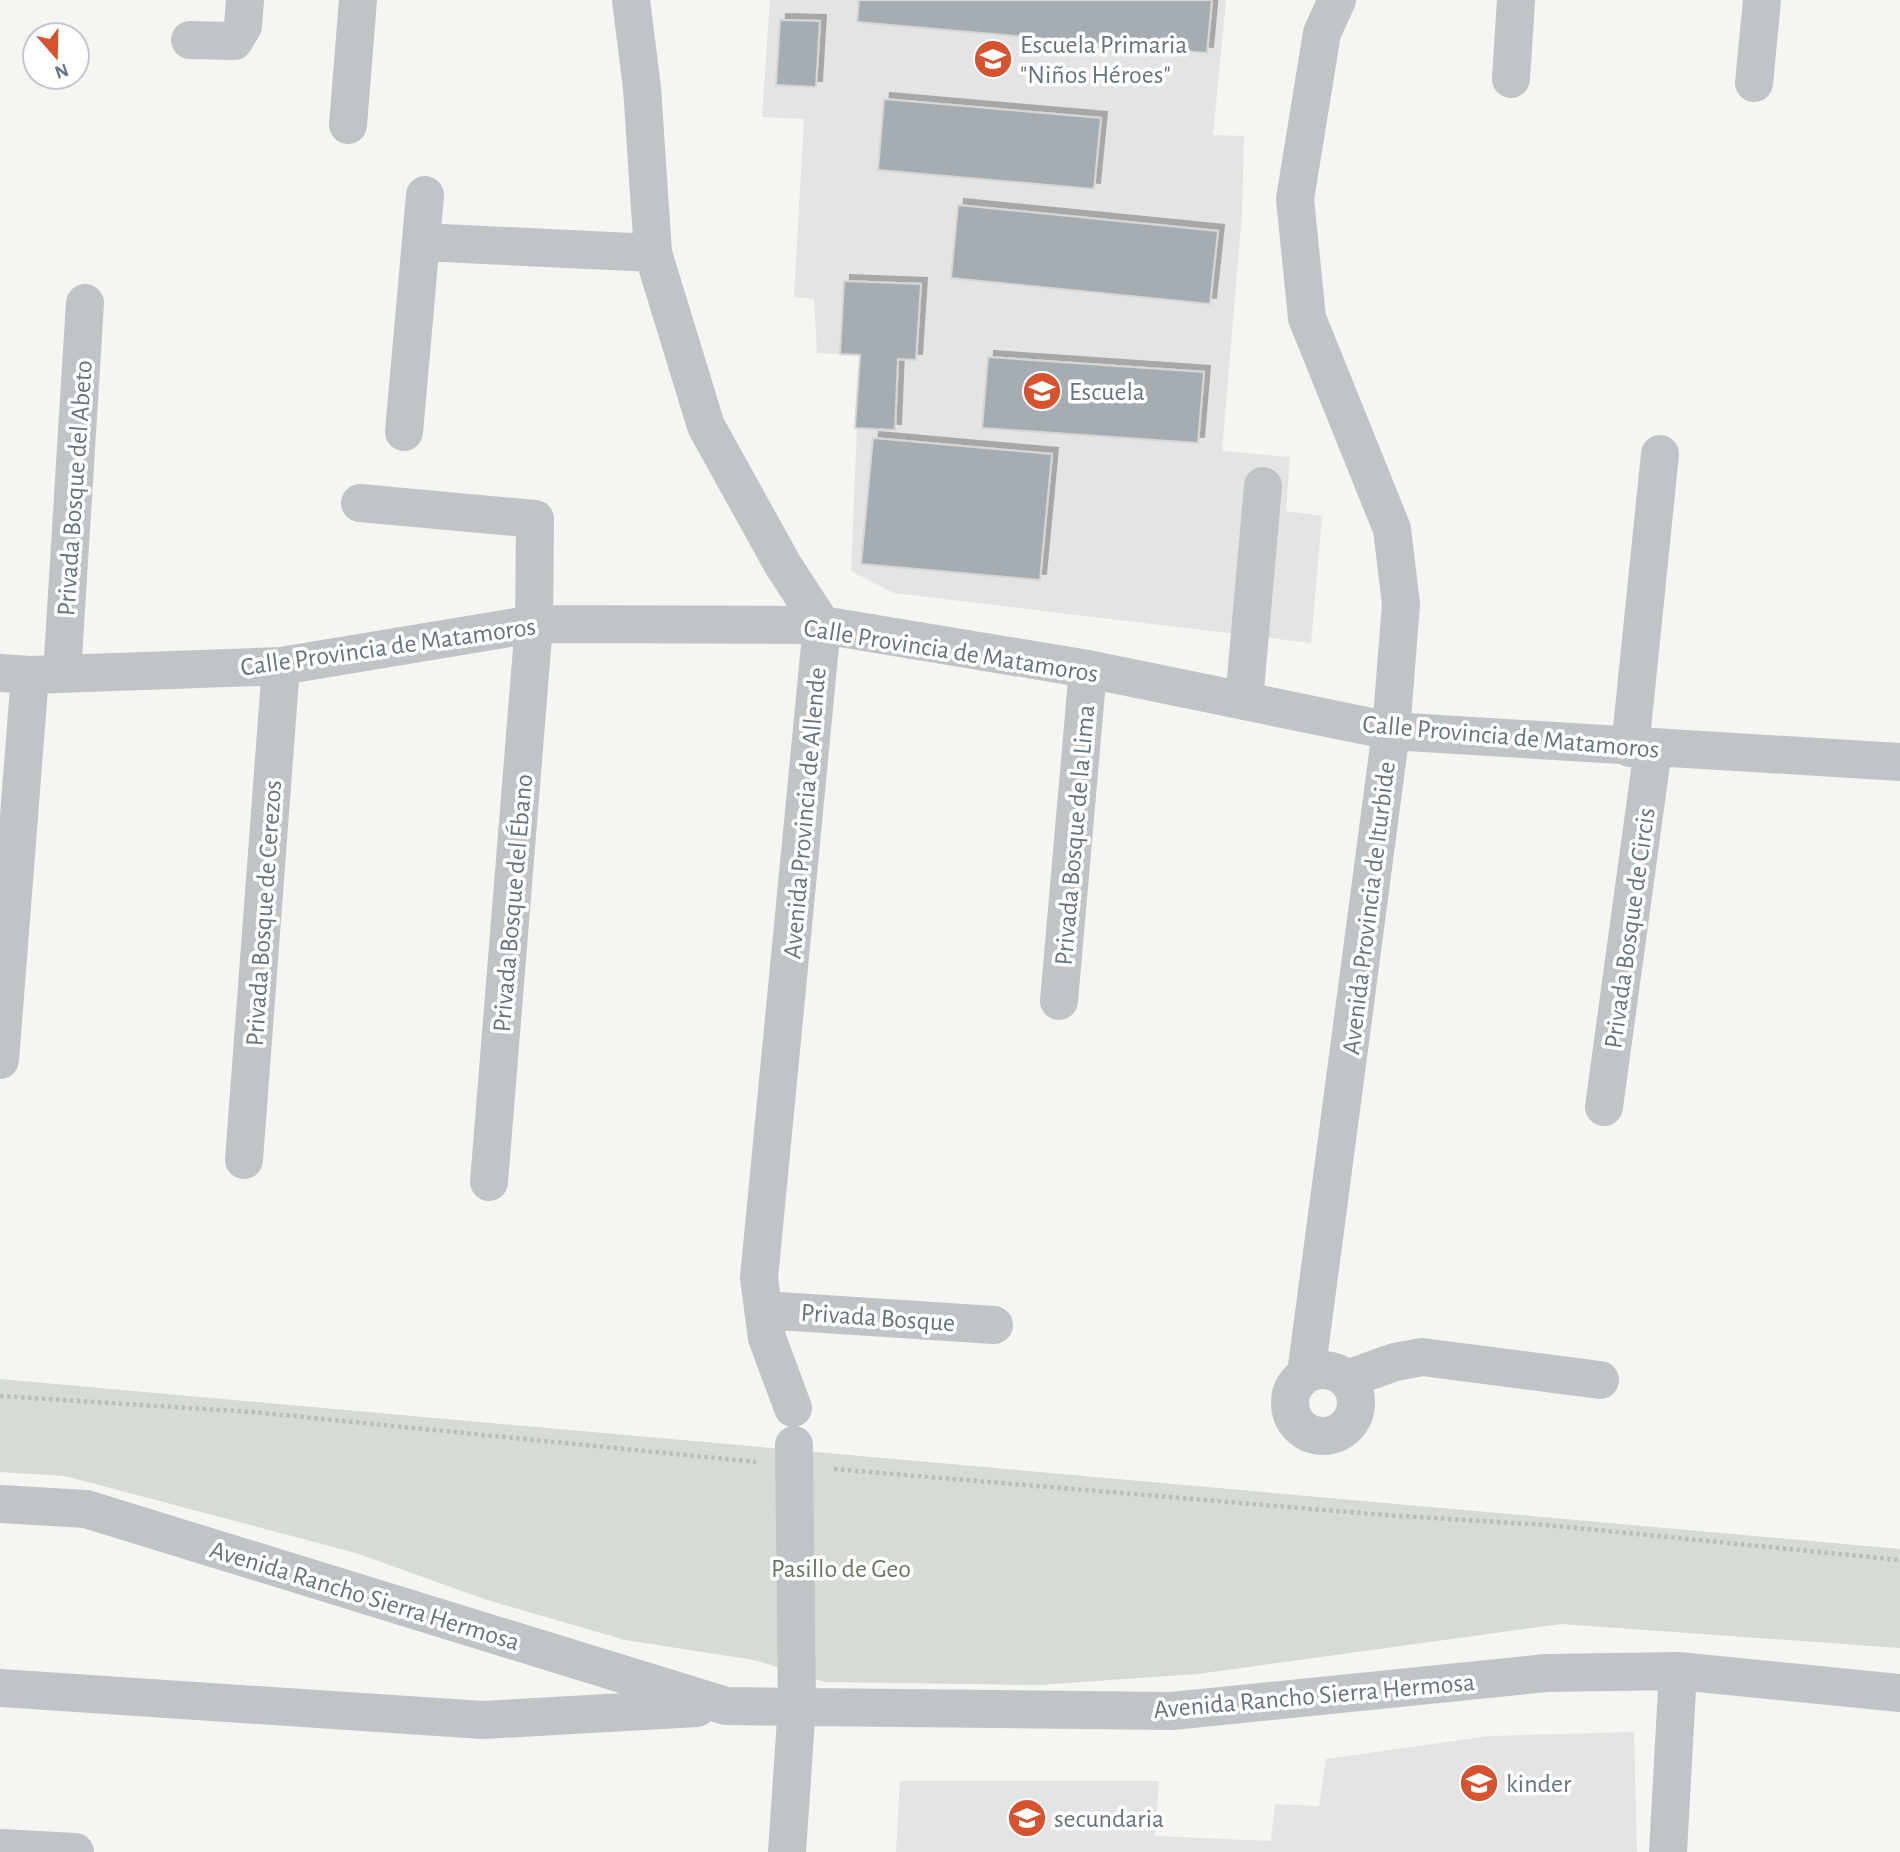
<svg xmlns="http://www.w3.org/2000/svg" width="1900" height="1852" viewBox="0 0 1900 1852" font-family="'Alegreya Sans',sans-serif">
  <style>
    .built { fill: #e3e4e3 }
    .green { fill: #d6dcd3 }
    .building { fill: #a6adb2; stroke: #d6d6d4; stroke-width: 2; filter: url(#shadow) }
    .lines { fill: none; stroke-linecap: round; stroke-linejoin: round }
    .path { stroke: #babcbe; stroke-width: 4.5; stroke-dasharray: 3.5 3.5; stroke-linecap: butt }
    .minor { stroke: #c0c4c7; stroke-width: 38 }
    .labels { text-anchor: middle; stroke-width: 7; stroke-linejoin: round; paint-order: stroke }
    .poi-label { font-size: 26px; fill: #667581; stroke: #fff; text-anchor: start }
    .street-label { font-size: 26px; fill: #667581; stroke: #fff }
    .park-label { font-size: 26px; fill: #697864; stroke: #fff }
  </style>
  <defs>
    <filter id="shadow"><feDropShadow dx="6" dy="-6" stdDeviation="0" flood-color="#0004"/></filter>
  </defs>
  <rect width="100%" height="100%" fill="#f5f5f2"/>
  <!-- built -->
  <path class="built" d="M 770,0 L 1226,0 L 1213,135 L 1244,136 L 1242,213 L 1222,451 L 1290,457 L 1286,511 L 1322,516 L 1311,643 L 894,593 L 851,571 L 860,355 L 817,353 L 814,299 L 794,297 L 804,119 L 762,117 Z
    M 1634,1732 L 1637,1852 L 896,1852 L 900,1781 L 1159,1781 L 1155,1836 L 1271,1841 L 1275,1804 L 1319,1806 L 1326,1759 L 1490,1736 Z"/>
  <!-- green -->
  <path class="green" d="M 0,1379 L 1900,1549 L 1900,1648 L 1561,1624 L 1197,1674 L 1039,1685 L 825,1682 L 754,1660 L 625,1640 L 484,1599 L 356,1553 L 65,1476 L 0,1472 Z"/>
  <!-- building -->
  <path class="building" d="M 859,0 L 1212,0 L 1207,53 L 857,22 Z
    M 780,20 L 820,21 L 816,87 L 776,85 Z
    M 884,99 L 1101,118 L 1094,189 L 878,170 Z
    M 958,205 L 1218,231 L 1210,304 L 951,278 Z
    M 844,281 L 921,284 L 916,360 L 898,359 L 895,430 L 855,428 L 860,355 L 840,354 Z
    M 988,357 L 1204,372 L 1198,443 L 982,428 Z
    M 873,438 L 1052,454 L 1040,580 L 861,564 Z"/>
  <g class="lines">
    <!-- path -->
    <path class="path" d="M 0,1396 L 253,1412 L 756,1462
      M 834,1469 L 1384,1515 L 1546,1525 L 1900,1560"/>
    <!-- minor -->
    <path class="minor" d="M 631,0 L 642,88 L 653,253 L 706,426 L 783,565 L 822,625 L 759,1278 L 767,1338 L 793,1408
      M 190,40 L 234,41 L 243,26 L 245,0
      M 1511,79 L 1516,0
      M 1754,83 L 1762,0
      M 348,125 L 358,0
      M 421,242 L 653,253
      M 404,432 L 425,195
      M 360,503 L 535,519 L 534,624 L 489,1182
      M 0,673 L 30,675 L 281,666 L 534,624 L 822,625 L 1088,669 L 1391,731 L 1900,762
      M 62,674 L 85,303
      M 1244,701 L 1263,486
      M 1630,748 L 1660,454
      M 1059,1001 L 1088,669
      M 0,1060 L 30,675
      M 1604,1107 L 1653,749
      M 244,1160 L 281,666
      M 763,1310 L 994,1325
      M1290 1403a33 33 0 1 1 66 0a33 33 0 1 1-66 0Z
      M 1306,1374 L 1391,731 L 1401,604 L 1392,529 L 1307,318 L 1295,199 L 1322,33 L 1337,0
      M 1347,1379 L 1395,1362 L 1422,1357 L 1600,1380
      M 0,1504 L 86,1509 L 726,1706 L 1172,1711 L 1546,1673 L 1678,1671 L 1900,1693
      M 0,1688 L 483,1720 L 697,1708
      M 1,1848 L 75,1852
      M 787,1852 L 797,1705 L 794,1445
      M 1668,1852 L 1678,1671"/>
  </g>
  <!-- icons -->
  <defs>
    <g id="school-disc" transform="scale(2.0125)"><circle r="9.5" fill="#d75330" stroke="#fff"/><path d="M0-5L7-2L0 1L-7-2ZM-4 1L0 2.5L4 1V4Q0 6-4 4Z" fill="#fff"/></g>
  </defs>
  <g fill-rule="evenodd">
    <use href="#school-disc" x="993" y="59"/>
    <use href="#school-disc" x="1042" y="391"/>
    <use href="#school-disc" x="1479" y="1783"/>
    <use href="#school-disc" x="1027" y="1818"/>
  </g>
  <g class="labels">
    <!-- poi labels -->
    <g class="poi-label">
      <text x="1020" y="53">Escuela Primaria<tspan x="1020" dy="30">"Niños Héroes"</tspan></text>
      <text x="1069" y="400">Escuela</text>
      <text x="1506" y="1792">kinder</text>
      <text x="1054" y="1827">secundaria</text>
    </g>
    <!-- street labels -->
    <g class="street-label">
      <text transform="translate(74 488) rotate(-86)" y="9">Privada Bosque del Abeto</text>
      <text transform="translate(388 646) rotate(-8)" y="9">Calle Provincia de Matamoros</text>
      <text transform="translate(951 650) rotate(9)" y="9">Calle Provincia de Matamoros</text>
      <text transform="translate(1511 736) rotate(5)" y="9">Calle Provincia de Matamoros</text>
      <text transform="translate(804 813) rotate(-85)" y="9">Avenida Provincia de Allende</text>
      <text transform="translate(1074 835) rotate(-85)" y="9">Privada Bosque de la Lima</text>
      <text transform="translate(512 903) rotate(-85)" y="9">Privada Bosque del Ébano</text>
      <text transform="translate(1368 908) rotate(-83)" y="9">Avenida Provincia de Iturbide</text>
      <text transform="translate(263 913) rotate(-86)" y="9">Privada Bosque de Cerezos</text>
      <text transform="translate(1629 928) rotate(-82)" y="9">Privada Bosque de Circis</text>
      <text transform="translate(878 1317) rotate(4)" y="9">Privada Bosque</text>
      <text transform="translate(365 1595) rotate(17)" y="9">Avenida Rancho Sierra Hermosa</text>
      <text transform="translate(1314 1695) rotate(-5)" y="9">Avenida Rancho Sierra Hermosa</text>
    </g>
    <!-- park labels -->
    <g class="park-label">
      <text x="841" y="1577">Pasillo de Geo</text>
    </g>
  </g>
  <!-- north arrow -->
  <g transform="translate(56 56) rotate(160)"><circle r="33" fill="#ffffff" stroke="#c2c8cd" stroke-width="2"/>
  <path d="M0-5L12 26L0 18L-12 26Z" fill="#d75330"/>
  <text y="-10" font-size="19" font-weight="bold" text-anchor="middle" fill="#667581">N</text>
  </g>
</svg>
